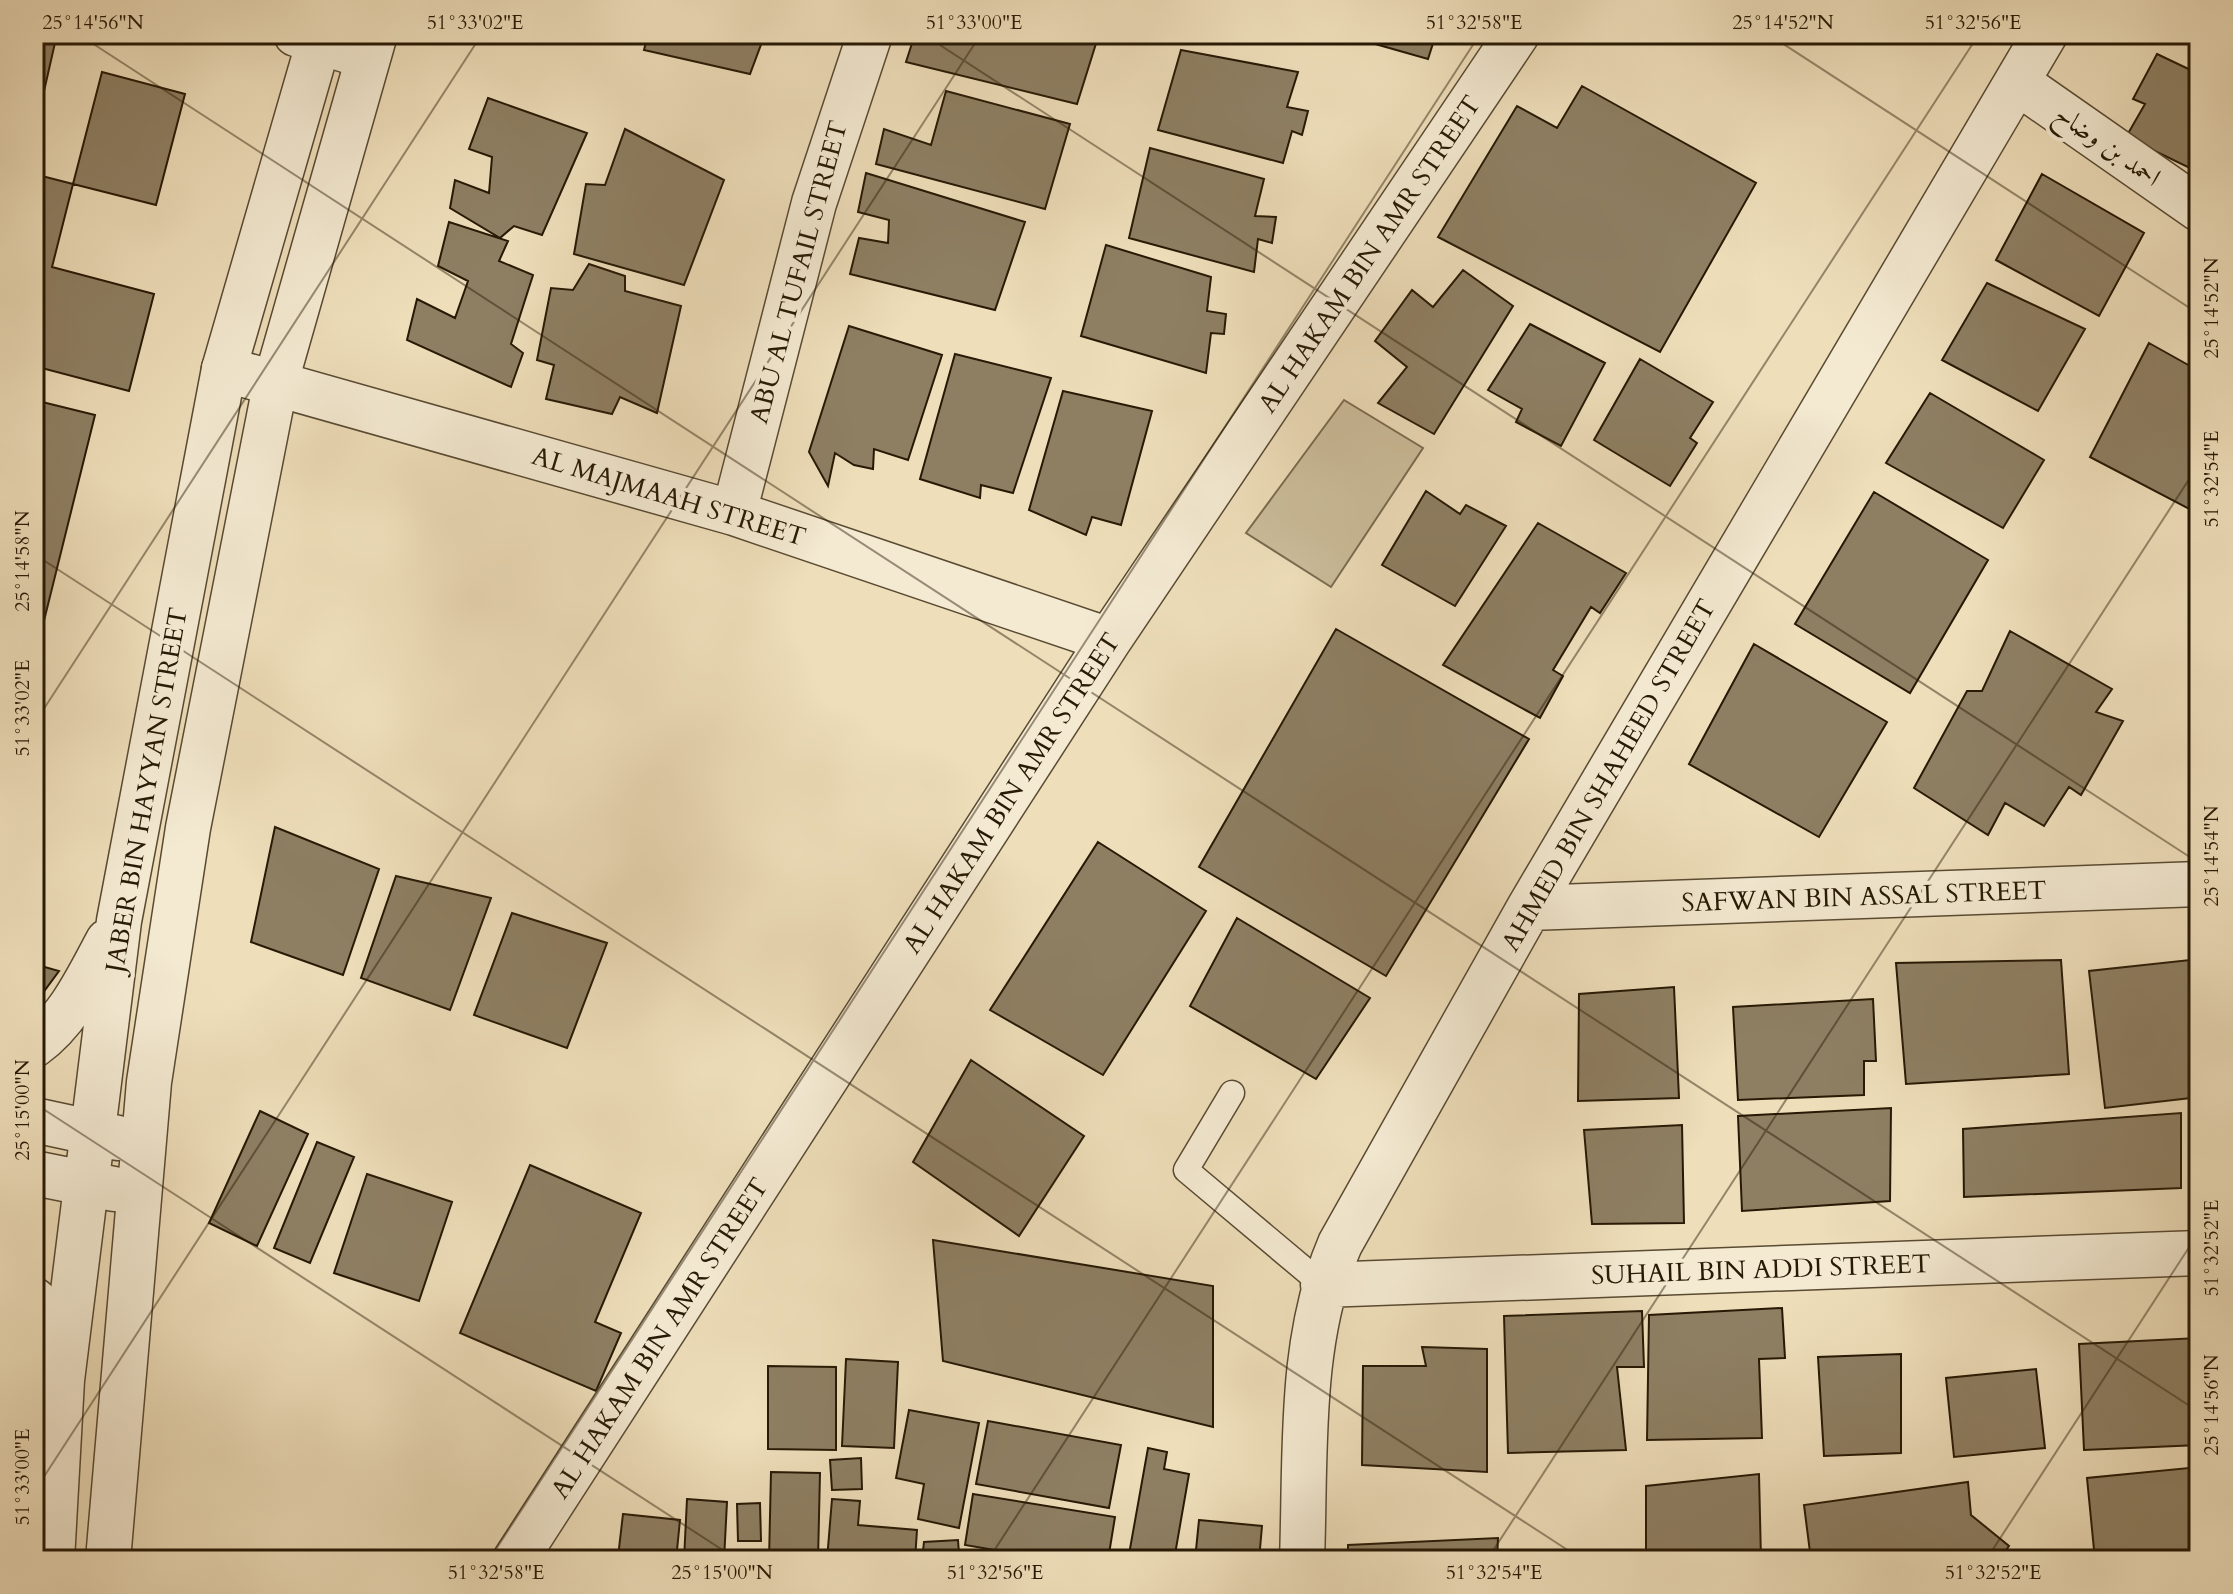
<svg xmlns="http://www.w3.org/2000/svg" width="2233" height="1594" viewBox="0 0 2233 1594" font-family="Cardo,Amiri,serif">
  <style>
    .green { fill: #ccbd9b; stroke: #7a6b50; stroke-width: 2 }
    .building { fill: #8e7f63; stroke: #271905; stroke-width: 2 }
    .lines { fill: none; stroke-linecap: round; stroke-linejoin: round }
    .service-casing { stroke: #594a32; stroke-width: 27 }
    .minor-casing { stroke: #594a32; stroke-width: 47 }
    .tertiary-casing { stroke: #594a32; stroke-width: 47 }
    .service { stroke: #f4ead2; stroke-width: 24 }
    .minor { stroke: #f4ead2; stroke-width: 44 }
    .tertiary { stroke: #f4ead2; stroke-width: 44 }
    .ticks { fill: none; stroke: #271905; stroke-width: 2; stroke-opacity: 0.45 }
    .labels { text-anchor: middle; stroke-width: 8; stroke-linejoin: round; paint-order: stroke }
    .street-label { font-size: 26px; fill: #271905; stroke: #f4ead2 }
    .neatline { fill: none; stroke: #271905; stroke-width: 3 }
    .ticks-label { font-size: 20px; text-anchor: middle; fill: #271905 }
  </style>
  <rect width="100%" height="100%" fill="#eedeba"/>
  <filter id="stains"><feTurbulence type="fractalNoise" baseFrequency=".0025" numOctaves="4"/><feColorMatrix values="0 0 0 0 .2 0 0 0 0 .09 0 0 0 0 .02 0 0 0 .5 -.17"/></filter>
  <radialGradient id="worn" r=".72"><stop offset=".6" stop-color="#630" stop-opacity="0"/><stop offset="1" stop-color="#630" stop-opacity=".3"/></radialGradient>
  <!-- green -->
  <path class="green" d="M 1344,400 L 1423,448 L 1331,587 L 1246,533 Z"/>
  <!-- building -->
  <path class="building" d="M 34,34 L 57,34 L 37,122 L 34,121 Z
    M 648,34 L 765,34 L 750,74 L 644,50 Z
    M 915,34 L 1099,34 L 1077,104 L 906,62 Z
    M 1340,34 L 1436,34 L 1428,59 Z
    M 1181,50 L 1298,72 L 1287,107 L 1308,111 L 1302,135 L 1292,131 L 1283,163 L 1158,130 Z
    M 2157,54 L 2199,74 L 2198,172 L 2126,137 L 2145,104 L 2133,99 Z
    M 102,72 L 185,94 L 156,205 L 73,184 Z
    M 1582,86 L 1756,183 L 1660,352 L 1438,237 L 1517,106 L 1557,128 Z
    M 946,91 L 1070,124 L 1045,209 L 876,164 L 884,129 L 931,145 Z
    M 488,98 L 587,133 L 542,235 L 514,226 L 500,238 L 450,208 L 455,180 L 489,193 L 492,157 L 469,149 Z
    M 625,129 L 724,180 L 684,285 L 574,254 L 586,184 L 605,185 Z
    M 1150,148 L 1264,179 L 1255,216 L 1276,217 L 1272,243 L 1258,239 L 1254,272 L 1129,238 Z
    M 866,173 L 1025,222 L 995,310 L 850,274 L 859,238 L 888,243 L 889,220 L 858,212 Z
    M 34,174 L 73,184 L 52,267 L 154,294 L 129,391 L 34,366 Z
    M 2042,174 L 2144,233 L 2099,316 L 1996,260 Z
    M 449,222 L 508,241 L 499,261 L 533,275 L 511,344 L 523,353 L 511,387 L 407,340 L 417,299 L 455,318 L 468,281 L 438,266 Z
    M 1106,245 L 1211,277 L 1207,311 L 1226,314 L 1224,334 L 1211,333 L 1206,373 L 1081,336 Z
    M 589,264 L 625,276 L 625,291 L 681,306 L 657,413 L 620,397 L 612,414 L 546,399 L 554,365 L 537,360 L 551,288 L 573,290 Z
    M 1463,270 L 1513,306 L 1434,434 L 1378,403 L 1407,367 L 1375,341 L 1412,290 L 1433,307 Z
    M 1987,283 L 2085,329 L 2038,411 L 1942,360 Z
    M 1530,324 L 1605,363 L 1561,446 L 1516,422 L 1522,409 L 1488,390 Z
    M 849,326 L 942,355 L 908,460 L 874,449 L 873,469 L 854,465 L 835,453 L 828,486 L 809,452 Z
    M 2149,343 L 2199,371 L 2199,514 L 2090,457 Z
    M 955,354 L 1051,378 L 1013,493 L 981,485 L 980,498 L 920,479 Z
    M 1640,359 L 1713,402 L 1690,438 L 1697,443 L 1670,486 L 1594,440 Z
    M 1063,391 L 1152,411 L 1121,525 L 1092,517 L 1086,535 L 1029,510 Z
    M 1930,393 L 2044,460 L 2003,528 L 1886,463 Z
    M 34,400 L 95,415 L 34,661 Z
    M 1426,491 L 1460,514 L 1466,505 L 1506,526 L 1455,606 L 1382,565 Z
    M 1874,492 L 1988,560 L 1910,693 L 1795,624 Z
    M 1538,523 L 1626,573 L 1600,613 L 1591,607 L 1553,670 L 1563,676 L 1540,718 L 1443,665 Z
    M 1336,629 L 1529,739 L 1386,976 L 1199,867 Z
    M 2010,631 L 2112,689 L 2096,712 L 2123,721 L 2081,795 L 2069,787 L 2044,826 L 2005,803 L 1988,835 L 1914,788 L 1967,691 L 1982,691 Z
    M 1754,644 L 1887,722 L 1819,837 L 1689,764 Z
    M 275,827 L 379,869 L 343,975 L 251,942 Z
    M 1098,842 L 1206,911 L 1103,1075 L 990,1010 Z
    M 396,876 L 491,898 L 450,1010 L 361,978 Z
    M 512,913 L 607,943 L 567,1048 L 474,1015 Z
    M 1237,918 L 1370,998 L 1316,1079 L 1190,1006 Z
    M 2199,959 L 2199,1097 L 2105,1108 L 2089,971 Z
    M 2061,960 L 2069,1074 L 1906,1084 L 1896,963 Z
    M 34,964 L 59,971 L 34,1005 Z
    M 1674,987 L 1679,1098 L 1578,1101 L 1579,994 Z
    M 1873,999 L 1876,1061 L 1864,1061 L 1864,1095 L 1738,1100 L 1733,1007 Z
    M 971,1060 L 1084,1136 L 1019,1236 L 913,1162 Z
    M 1891,1108 L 1890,1201 L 1742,1211 L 1738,1116 Z
    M 260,1111 L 308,1134 L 257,1246 L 209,1223 Z
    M 2181,1113 L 2181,1188 L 1964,1197 L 1963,1129 Z
    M 1682,1125 L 1684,1223 L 1592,1224 L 1584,1130 Z
    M 317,1142 L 354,1157 L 310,1263 L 274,1248 Z
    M 2193,1144 L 2199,1144 L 2199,1188 L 2194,1188 Z
    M 530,1165 L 641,1213 L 595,1322 L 621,1333 L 596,1391 L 460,1333 Z
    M 367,1174 L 452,1202 L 419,1301 L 334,1273 Z
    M 933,1240 L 1213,1286 L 1213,1427 L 943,1361 Z
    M 1782,1308 L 1785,1358 L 1759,1359 L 1762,1438 L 1647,1440 L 1649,1315 Z
    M 1642,1311 L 1644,1367 L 1617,1367 L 1626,1450 L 1508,1453 L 1504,1316 Z
    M 2198,1338 L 2199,1445 L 2084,1450 L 2079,1344 Z
    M 1422,1347 L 1487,1349 L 1487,1472 L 1362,1465 L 1363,1366 L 1426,1366 Z
    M 1901,1354 L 1901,1453 L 1824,1456 L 1818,1357 Z
    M 846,1359 L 898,1362 L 894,1448 L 842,1446 Z
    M 768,1366 L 836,1367 L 836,1450 L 768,1449 Z
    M 2036,1369 L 2045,1448 L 1954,1457 L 1946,1378 Z
    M 909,1410 L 979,1423 L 959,1528 L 918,1519 L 924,1484 L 896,1478 Z
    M 988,1421 L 1121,1445 L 1109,1508 L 976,1484 Z
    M 1148,1448 L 1167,1452 L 1164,1469 L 1189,1474 L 1174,1560 L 1128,1560 Z
    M 861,1458 L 862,1489 L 832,1490 L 830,1460 Z
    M 2199,1467 L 2199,1560 L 2095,1560 L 2087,1478 Z
    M 771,1472 L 820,1473 L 818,1560 L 769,1560 Z
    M 1759,1474 L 1761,1560 L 1646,1560 L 1646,1486 Z
    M 1968,1482 L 1971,1515 L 2009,1546 L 1999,1560 L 1811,1560 L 1804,1505 Z
    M 973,1494 L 1115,1517 L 1108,1560 L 1053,1560 L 965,1545 Z
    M 687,1499 L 727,1502 L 724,1560 L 684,1560 Z
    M 832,1499 L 860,1501 L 858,1525 L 917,1530 L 915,1560 L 827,1560 Z
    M 760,1503 L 761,1541 L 738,1541 L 737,1504 Z
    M 623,1514 L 680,1520 L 676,1560 L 618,1557 Z
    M 1199,1520 L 1262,1526 L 1259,1560 L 1195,1560 Z
    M 1498,1538 L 1497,1560 L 1348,1560 L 1348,1545 Z
    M 958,1540 L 959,1554 L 986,1551 L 986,1560 L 922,1560 L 924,1542 Z"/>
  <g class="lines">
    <!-- service casing -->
    <g class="service-casing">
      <path id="service" d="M 1232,1093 L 1186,1170 L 1323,1285"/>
    </g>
    <!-- minor casing -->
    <g class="minor-casing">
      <path id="minor" d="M 296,34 L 367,57
        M 2017,82 L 2199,209
        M 224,369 L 734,513 L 1109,640
        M 734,513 L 814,203 L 870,34
        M 1529,908 L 2199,884
        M 1323,1285 L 2199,1253
        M 515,1560 L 1109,640 L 1517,34
        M 1302,1560 C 1306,1455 1298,1342 1340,1244 L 1529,908 L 2045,34"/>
    </g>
    <!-- tertiary casing -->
    <g class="tertiary-casing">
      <path id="tertiary" d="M 34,1045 C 69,1020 88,978 108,941
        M 34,1120 L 118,1138
        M 34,1173 L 114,1189
        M 34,1300 L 58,1369
        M 52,1560 L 62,1380 L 119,921 L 224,369 L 321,34
        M 108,1560 L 149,1082 L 188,828 L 276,381 L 375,34"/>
    </g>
    <!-- service -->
    <use href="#service" class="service"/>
    <!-- minor -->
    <use href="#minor" class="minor"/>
    <!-- tertiary -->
    <use href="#tertiary" class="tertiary"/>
  </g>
  <!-- ticks -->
  <path class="ticks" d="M 78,34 L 2199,1412M 923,34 L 2199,863M 1768,34 L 2199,314M 34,554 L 1583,1560M 34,724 L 482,34M 34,1103 L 738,1560M 34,1492 L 981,34M 489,1560 L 1480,34M 988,1560 L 1979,34M 1487,1560 L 2199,464M 1986,1560 L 2199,1232"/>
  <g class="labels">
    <!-- street labels -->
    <g class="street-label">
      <text transform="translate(2108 145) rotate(35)" y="9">احمد بن وضاح</text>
      <text transform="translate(1369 254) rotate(-56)" y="9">AL HAKAM BIN AMR STREET</text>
      <text transform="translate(798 272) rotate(-75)" y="9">ABU AL TUFAIL STREET</text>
      <text transform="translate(669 496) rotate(17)" y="9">AL MAJMAAH STREET</text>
      <text transform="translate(1608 775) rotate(-60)" y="9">AHMED BIN SHAHEED STREET</text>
      <text transform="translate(146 790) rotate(-80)" y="9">JABER BIN HAYYAN STREET</text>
      <text transform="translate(1011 793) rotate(-57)" y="9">AL HAKAM BIN AMR STREET</text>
      <text transform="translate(1864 896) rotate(-2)" y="9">SAFWAN BIN ASSAL STREET</text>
      <text transform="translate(1761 1269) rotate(-2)" y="9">SUHAIL BIN ADDI STREET</text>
      <text transform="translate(659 1338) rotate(-57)" y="9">AL HAKAM BIN AMR STREET</text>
    </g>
  </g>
  <!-- margin -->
  <rect width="2233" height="1594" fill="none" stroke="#eedeba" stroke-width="88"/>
  <rect x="44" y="44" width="2145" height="1506" class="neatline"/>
  <g class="ticks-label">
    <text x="93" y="29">25°14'56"N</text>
    <text x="475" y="29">51°33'02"E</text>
    <text x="974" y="29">51°33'00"E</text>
    <text x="1474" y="29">51°32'58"E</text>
    <text x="1783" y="29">25°14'52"N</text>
    <text x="1973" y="29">51°32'56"E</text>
    <text transform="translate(2211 308) rotate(-90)" y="7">25°14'52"N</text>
    <text transform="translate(2211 479) rotate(-90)" y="7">51°32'54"E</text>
    <text transform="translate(22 561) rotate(-90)" y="7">25°14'58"N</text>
    <text transform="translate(22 708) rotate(-90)" y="7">51°33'02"E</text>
    <text transform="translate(2211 856) rotate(-90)" y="7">25°14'54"N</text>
    <text transform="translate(22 1110) rotate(-90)" y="7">25°15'00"N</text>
    <text transform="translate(2211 1248) rotate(-90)" y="7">51°32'52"E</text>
    <text transform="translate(2211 1405) rotate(-90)" y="7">25°14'56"N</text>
    <text transform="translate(22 1477) rotate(-90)" y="7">51°33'00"E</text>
    <text x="496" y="1579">51°32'58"E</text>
    <text x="722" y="1579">25°15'00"N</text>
    <text x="995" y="1579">51°32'56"E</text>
    <text x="1494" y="1579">51°32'54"E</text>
    <text x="1993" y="1579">51°32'52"E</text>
  </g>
  <rect width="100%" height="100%" filter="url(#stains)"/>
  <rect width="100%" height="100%" fill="url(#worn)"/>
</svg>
